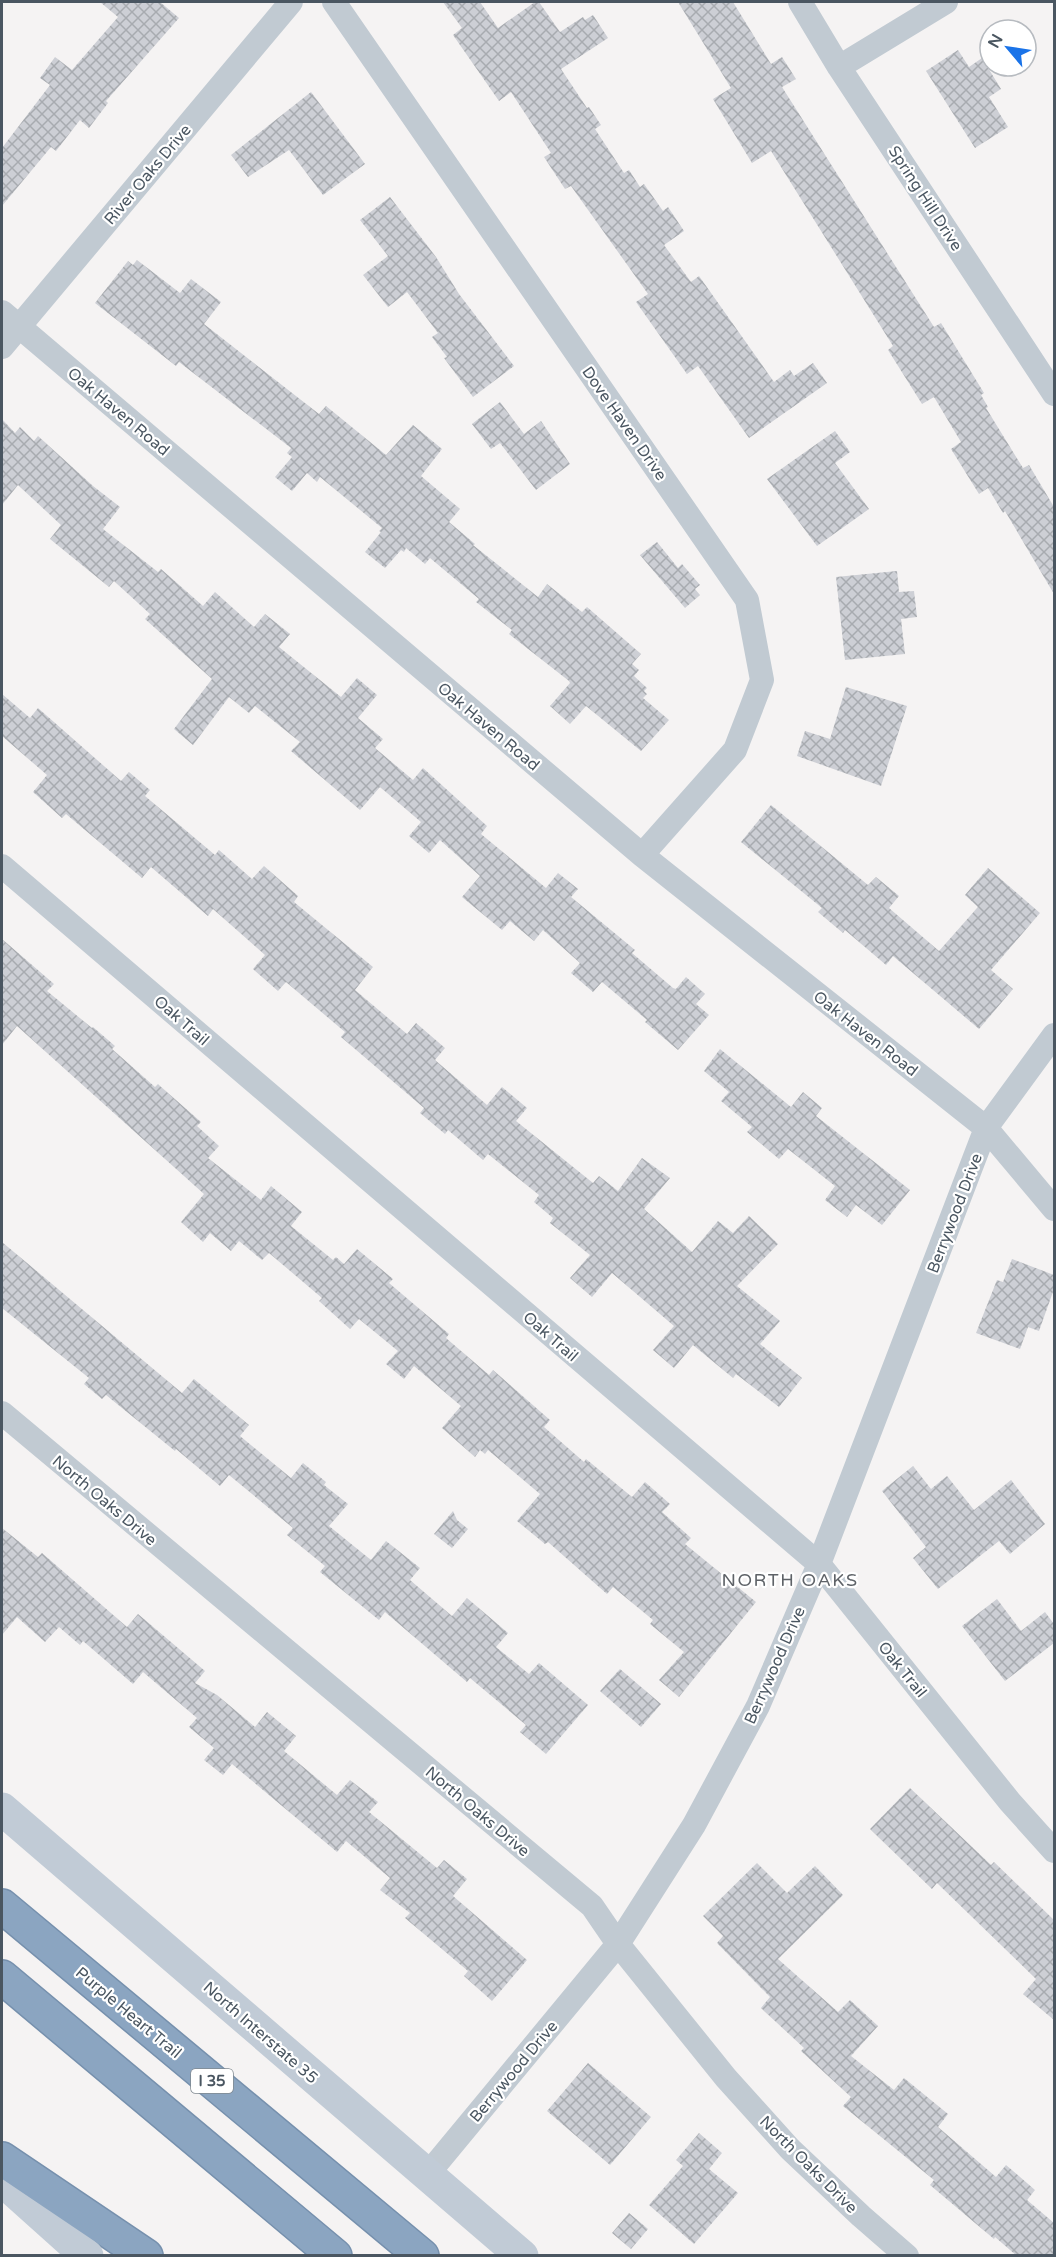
<svg xmlns="http://www.w3.org/2000/svg" width="1056" height="2257" viewBox="0 0 1056 2257" font-family="'Varela Round',sans-serif">
  <style>
    .building { fill: url(#building-cross-hatch) }
    .lines { fill: none; stroke-linecap: round; stroke-linejoin: round }
    .highway-casing { stroke: #7690ad; stroke-width: 36 }
    .street { stroke: #c1cad2; stroke-width: 24 }
    .secondary { stroke: #c1cbd6; stroke-width: 33 }
    .highway { stroke: #8ba5c1; stroke-width: 33 }
    .labels { text-anchor: middle; stroke-width: 4.5; stroke-linejoin: round; paint-order: stroke }
    .shield { fill: #fff; stroke: #808990; stroke-width: 1.5 }
    .shield-label { font-size: 15px; font-weight: bold; fill: #4a5661 }
    .street-label { font-size: 16px; fill: #4a5661; stroke: #fff }
    .neighbourhood-label { font-size: 18px; letter-spacing: 1.5px; fill: #5f6368; stroke: #fff }
  </style>
  <defs>
    <pattern id="building-cross-hatch" width="8" height="8" patternUnits="userSpaceOnUse" patternTransform="scale(1.5)"><rect width="8" height="8" fill="#cdcfd5"/><path d="M0 0l8 8M0 8l8-8" fill="none" stroke="#a8abb0"/></pattern>
  </defs>
  <rect width="100%" height="100%" fill="#f5f3f3"/>
  <!-- building -->
  <path class="building" d="M 100,2 L 160,2 L 179,18 L 106,101 L 108,103 L 89,128 L 80,120 L 56,151 L 51,147 L 2,206 L 2,148 L 50,85 L 40,78 L 55,57 L 72,70 L 118,17 Z
    M 443,2 L 480,2 L 498,28 L 535,2 L 539,2 L 560,32 L 583,17 L 585,20 L 593,15 L 608,38 L 561,69 L 587,108 L 589,107 L 601,125 L 595,129 L 624,173 L 629,170 L 640,187 L 644,184 L 663,211 L 668,207 L 684,231 L 664,245 L 691,282 L 699,276 L 774,382 L 790,370 L 794,376 L 813,363 L 827,383 L 749,438 L 698,366 L 687,374 L 636,302 L 648,294 L 571,186 L 565,189 L 544,157 L 551,153 L 511,92 L 499,101 L 453,35 L 462,28 Z
    M 678,2 L 733,2 L 771,64 L 782,57 L 796,79 L 782,87 L 934,327 L 941,323 L 984,393 L 981,395 L 988,407 L 986,408 L 1023,468 L 1029,465 L 1054,507 L 1054,594 L 1005,511 L 1003,513 L 988,488 L 979,494 L 951,449 L 961,442 L 934,397 L 922,404 L 888,350 L 893,346 L 771,151 L 752,163 L 713,99 L 731,88 Z
    M 958,50 L 969,67 L 982,58 L 1001,89 L 989,97 L 1008,127 L 975,148 L 926,71 Z
    M 311,92 L 365,164 L 323,195 L 289,150 L 248,177 L 231,155 Z
    M 390,197 L 436,257 L 459,294 L 514,366 L 473,397 L 444,358 L 447,357 L 432,337 L 438,333 L 407,292 L 388,307 L 363,275 L 388,256 L 360,220 Z
    M 137,260 L 180,293 L 191,279 L 221,302 L 204,324 L 319,414 L 326,406 L 386,455 L 413,425 L 442,449 L 421,476 L 460,509 L 449,522 L 475,544 L 473,545 L 538,597 L 547,584 L 582,612 L 587,607 L 641,654 L 632,664 L 639,670 L 634,676 L 647,688 L 644,691 L 647,694 L 643,698 L 669,720 L 641,751 L 586,706 L 570,724 L 550,706 L 570,683 L 569,681 L 509,634 L 512,630 L 476,602 L 479,599 L 430,558 L 425,564 L 406,548 L 404,552 L 401,550 L 385,568 L 365,552 L 381,532 L 379,531 L 382,528 L 320,477 L 317,482 L 307,473 L 292,491 L 275,477 L 292,457 L 287,453 L 291,448 L 179,362 L 176,366 L 95,303 L 128,261 L 133,265 Z
    M 500,402 L 524,434 L 541,421 L 570,464 L 536,490 L 500,443 L 491,449 L 472,424 Z
    M 2,419 L 15,433 L 20,427 L 34,441 L 38,436 L 93,486 L 120,507 L 103,529 L 158,572 L 161,569 L 203,606 L 215,592 L 254,627 L 265,614 L 290,634 L 279,647 L 341,697 L 357,678 L 377,695 L 358,718 L 383,739 L 375,748 L 413,780 L 423,768 L 487,826 L 481,834 L 546,888 L 558,873 L 578,889 L 571,897 L 635,950 L 632,953 L 673,988 L 676,989 L 686,977 L 705,994 L 696,1004 L 709,1015 L 678,1050 L 645,1022 L 647,1020 L 602,982 L 593,992 L 571,973 L 580,963 L 543,930 L 534,941 L 510,921 L 502,930 L 462,897 L 480,876 L 440,840 L 429,853 L 409,836 L 421,822 L 380,787 L 360,810 L 291,751 L 300,742 L 255,706 L 249,713 L 229,697 L 193,745 L 174,729 L 212,679 L 145,619 L 150,614 L 114,581 L 109,587 L 50,539 L 61,525 L 18,485 L 2,505 Z
    M 835,431 L 850,452 L 835,463 L 869,509 L 817,546 L 767,479 Z
    M 657,542 L 678,568 L 682,564 L 700,585 L 695,589 L 700,595 L 685,608 L 640,555 Z
    M 897,571 L 899,592 L 914,591 L 917,617 L 901,619 L 905,654 L 845,660 L 836,577 Z
    M 846,687 L 907,706 L 881,786 L 797,756 L 805,731 L 830,739 Z
    M 2,694 L 30,718 L 38,708 L 121,781 L 129,772 L 150,790 L 145,796 L 215,855 L 219,850 L 252,879 L 264,866 L 298,896 L 294,902 L 373,967 L 355,990 L 407,1034 L 416,1023 L 445,1048 L 435,1060 L 487,1105 L 502,1087 L 527,1108 L 516,1121 L 593,1183 L 599,1176 L 618,1191 L 642,1158 L 670,1178 L 644,1209 L 692,1252 L 718,1221 L 733,1233 L 749,1216 L 778,1244 L 737,1286 L 780,1321 L 760,1344 L 802,1378 L 779,1407 L 736,1374 L 733,1378 L 693,1345 L 674,1368 L 653,1350 L 674,1326 L 612,1273 L 592,1297 L 570,1278 L 590,1255 L 550,1223 L 553,1218 L 534,1202 L 539,1195 L 488,1154 L 483,1160 L 448,1130 L 445,1134 L 420,1113 L 424,1108 L 341,1037 L 345,1032 L 286,982 L 278,991 L 253,969 L 265,955 L 213,909 L 208,916 L 151,867 L 142,878 L 66,814 L 62,818 L 33,792 L 47,775 L 2,736 Z
    M 771,805 L 868,885 L 876,877 L 899,896 L 889,908 L 939,951 L 978,907 L 965,895 L 988,868 L 1040,913 L 991,970 L 1013,989 L 979,1029 L 893,956 L 886,965 L 845,930 L 843,933 L 818,912 L 822,908 L 741,842 Z
    M 2,939 L 54,984 L 47,991 L 92,1028 L 93,1027 L 115,1046 L 112,1049 L 155,1087 L 158,1084 L 160,1086 L 201,1122 L 197,1126 L 219,1146 L 208,1158 L 261,1200 L 271,1186 L 302,1212 L 291,1226 L 333,1260 L 336,1257 L 344,1264 L 357,1249 L 393,1279 L 389,1283 L 449,1334 L 446,1338 L 489,1375 L 493,1370 L 550,1420 L 544,1427 L 584,1462 L 586,1459 L 632,1497 L 645,1482 L 670,1504 L 662,1512 L 691,1538 L 685,1544 L 756,1602 L 679,1697 L 659,1680 L 684,1652 L 650,1624 L 653,1620 L 613,1587 L 607,1594 L 548,1542 L 545,1544 L 517,1521 L 540,1494 L 488,1450 L 485,1454 L 480,1450 L 475,1457 L 442,1428 L 461,1406 L 414,1366 L 404,1379 L 386,1364 L 398,1351 L 359,1319 L 350,1329 L 319,1301 L 322,1298 L 269,1253 L 262,1260 L 239,1241 L 231,1251 L 210,1233 L 203,1242 L 181,1222 L 204,1194 L 17,1026 L 2,1045 Z
    M 720,1049 L 791,1107 L 803,1092 L 822,1108 L 816,1116 L 910,1190 L 882,1225 L 856,1205 L 847,1217 L 825,1200 L 835,1186 L 788,1149 L 779,1159 L 747,1132 L 752,1127 L 721,1101 L 729,1092 L 704,1071 Z
    M 2,1242 L 182,1393 L 194,1379 L 249,1425 L 240,1436 L 291,1478 L 303,1463 L 326,1482 L 324,1485 L 348,1504 L 329,1526 L 371,1560 L 386,1541 L 420,1568 L 410,1580 L 452,1616 L 467,1598 L 508,1633 L 496,1647 L 529,1674 L 539,1663 L 588,1705 L 546,1754 L 520,1732 L 526,1725 L 470,1678 L 467,1682 L 385,1612 L 379,1620 L 320,1572 L 325,1566 L 287,1535 L 293,1528 L 229,1475 L 220,1486 L 176,1449 L 175,1451 L 106,1395 L 102,1399 L 84,1384 L 89,1378 L 2,1308 Z
    M 1012,1259 L 1054,1275 L 1054,1289 L 1039,1331 L 1028,1327 L 1020,1349 L 976,1333 L 997,1280 L 1003,1282 Z
    M 913,1466 L 931,1489 L 947,1476 L 974,1510 L 1011,1480 L 1045,1524 L 1010,1554 L 999,1541 L 938,1589 L 913,1558 L 926,1547 L 882,1491 Z
    M 453,1511 L 457,1520 L 468,1529 L 452,1548 L 434,1534 Z
    M 2,1528 L 38,1557 L 42,1553 L 127,1627 L 138,1614 L 205,1671 L 195,1683 L 217,1695 L 255,1727 L 267,1712 L 296,1736 L 284,1751 L 337,1795 L 350,1780 L 378,1802 L 369,1812 L 437,1868 L 444,1860 L 467,1879 L 453,1896 L 527,1960 L 492,2001 L 464,1976 L 468,1971 L 405,1918 L 410,1913 L 380,1890 L 390,1878 L 346,1841 L 337,1852 L 232,1764 L 223,1775 L 204,1760 L 214,1748 L 189,1727 L 197,1718 L 143,1672 L 133,1684 L 83,1641 L 80,1645 L 59,1627 L 45,1642 L 17,1617 L 2,1635 Z
    M 997,1599 L 1021,1631 L 1045,1612 L 1054,1624 L 1054,1643 L 1005,1681 L 962,1626 Z
    M 620,1669 L 661,1704 L 641,1727 L 600,1691 Z
    M 910,1788 L 991,1865 L 994,1862 L 1054,1920 L 1054,2020 L 1023,1994 L 1036,1979 L 937,1883 L 932,1889 L 870,1829 Z
    M 757,1863 L 787,1893 L 815,1866 L 843,1895 L 778,1959 L 838,2012 L 850,2000 L 878,2026 L 851,2056 L 894,2090 L 904,2078 L 948,2114 L 938,2127 L 996,2177 L 1006,2165 L 1035,2190 L 1027,2200 L 1054,2223 L 1054,2256 L 1017,2256 L 995,2237 L 994,2239 L 930,2185 L 934,2180 L 843,2106 L 851,2097 L 801,2051 L 804,2048 L 761,2008 L 770,1997 L 717,1943 L 723,1936 L 703,1916 Z
    M 588,2063 L 651,2117 L 610,2165 L 547,2111 Z
    M 699,2133 L 722,2153 L 709,2169 L 738,2193 L 694,2244 L 649,2205 L 683,2166 L 676,2160 Z
    M 629,2213 L 648,2229 L 631,2249 L 612,2233 Z"/>
  <g class="lines">
    <!-- highway casing -->
    <g class="highway-casing">
      <path id="highway" d="M 2,1906 L 422,2256
        M 2,1977 L 335,2256
        M 2,2159 L 146,2256"/>
    </g>
    <!-- street -->
    <path class="street" d="M 334,2 L 747,600 L 762,680 L 735,750 L 642,855
      M 800,2 L 839,67 L 1054,394
      M 839,67 L 946,2
      M 2,312 L 642,855 L 986,1128 L 1054,1209
      M 2,347 L 291,2
      M 2,866 L 819,1564 L 1010,1802 L 1054,1851
      M 2,1413 L 592,1906 L 618,1944 L 726,2078 L 790,2149 L 861,2216 L 907,2256
      M 427,2175 L 618,1944 L 694,1825 L 758,1706 L 819,1564 L 986,1128 L 1054,1035"/>
    <!-- secondary -->
    <path class="secondary" d="M 2,1809 L 522,2256
      M 2,2180 L 87,2256"/>
    <!-- highway -->
    <use href="#highway" class="highway"/>
  </g>
  <g class="labels">
    <!-- shield labels -->
    <rect class="shield" x="191" y="2069" width="42" height="24" rx="4.5"/>
    <g class="shield-label">
      <text x="212" y="2086">I 35</text>
    </g>
    <!-- street labels -->
    <g class="street-label">
      <text transform="translate(147 174) rotate(-50)" y="6">River Oaks Drive</text>
      <text transform="translate(926 198) rotate(57)" y="6">Spring Hill Drive</text>
      <text transform="translate(119 411) rotate(40)" y="6">Oak Haven Road</text>
      <text transform="translate(625 423) rotate(55)" y="6">Dove Haven Drive</text>
      <text transform="translate(489 726) rotate(40)" y="6">Oak Haven Road</text>
      <text transform="translate(182 1020) rotate(41)" y="6">Oak Trail</text>
      <text transform="translate(866 1033) rotate(38)" y="6">Oak Haven Road</text>
      <text transform="translate(954 1213) rotate(-69)" y="6">Berrywood Drive</text>
      <text transform="translate(551 1336) rotate(41)" y="6">Oak Trail</text>
      <text transform="translate(105 1500) rotate(40)" y="6">North Oaks Drive</text>
      <text transform="translate(774 1665) rotate(-66)" y="6">Berrywood Drive</text>
      <text transform="translate(903 1669) rotate(51)" y="6">Oak Trail</text>
      <text transform="translate(478 1811) rotate(40)" y="6">North Oaks Drive</text>
      <text transform="translate(129 2012) rotate(40)" y="6">Purple Heart Trail</text>
      <text transform="translate(261 2032) rotate(41)" y="6">North Interstate 35</text>
      <text transform="translate(513 2071) rotate(-50)" y="6">Berrywood Drive</text>
      <text transform="translate(809 2164) rotate(45)" y="6">North Oaks Drive</text>
    </g>
    <!-- neighbourhood labels -->
    <g class="neighbourhood-label">
      <text x="790" y="1586">NORTH OAKS</text>
    </g>
  </g>
  <!-- border -->
  <rect width="1056" height="2257" fill="none" stroke="#4a5661" stroke-width="6"/>
  <!-- north arrow -->
  <g transform="translate(1008 48) rotate(299)"><circle r="28" fill="#ffffff" stroke="#b7bbc0" stroke-width="1.5"/>
  <path d="M0-4.5L10 22L0 15L-10 22Z" fill="#1a73e8"/>
  <text y="-9" font-size="16" font-weight="bold" text-anchor="middle" fill="#4a5661">N</text>
  </g>
</svg>
